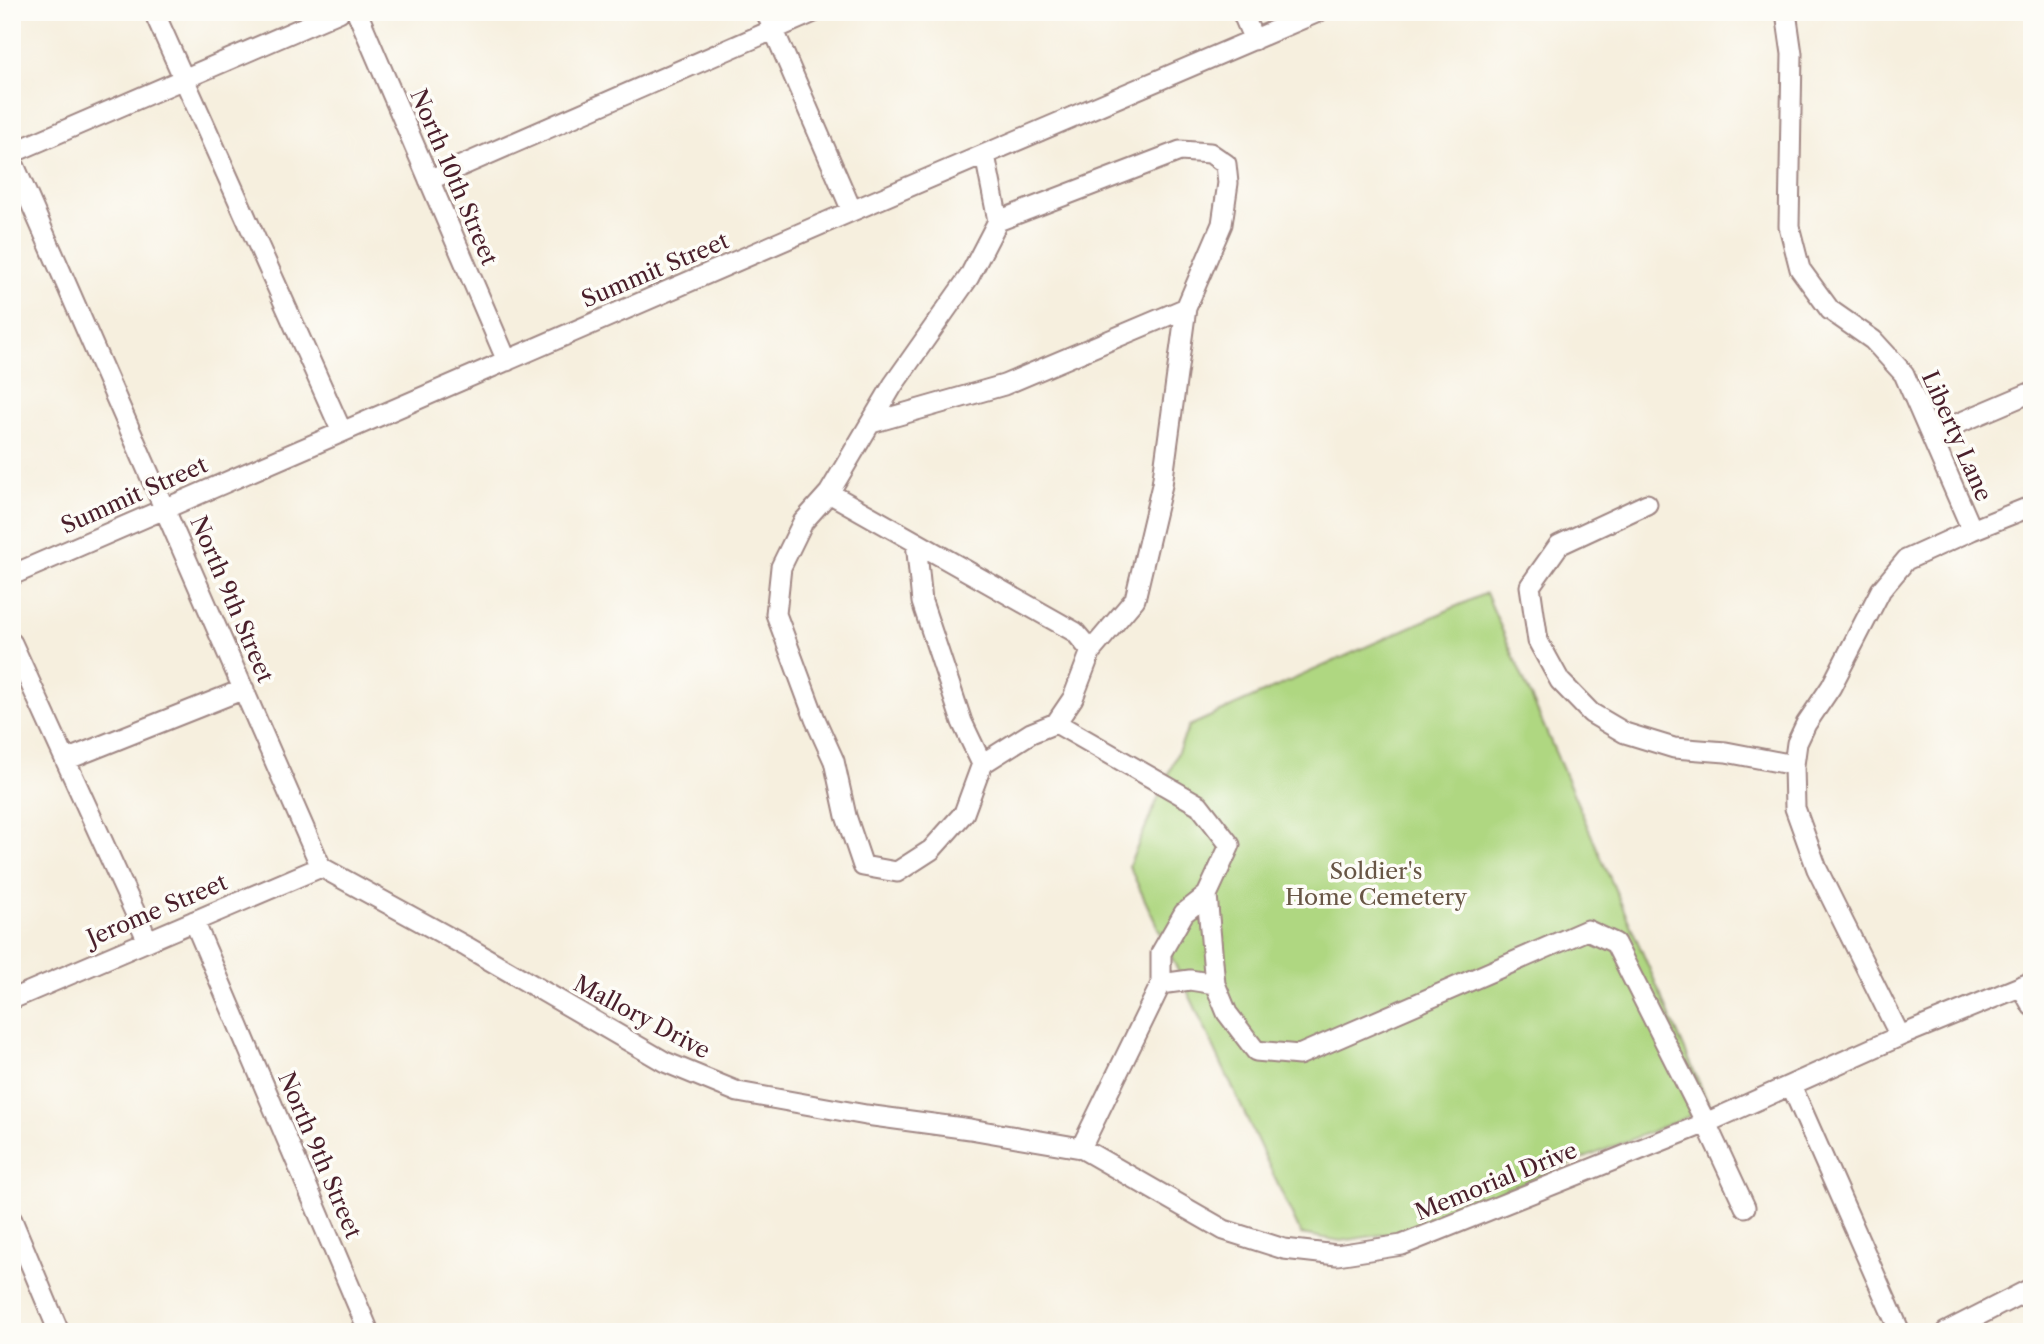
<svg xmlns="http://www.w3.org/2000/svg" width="2044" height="1344" viewBox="0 0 2044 1344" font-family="'Libre Caslon Text',serif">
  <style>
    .green { fill: #afd781; stroke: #7c7b56; stroke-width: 2 }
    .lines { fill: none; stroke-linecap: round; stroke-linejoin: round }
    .minor-casing { stroke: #a08784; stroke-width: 23 }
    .minor { stroke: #fff; stroke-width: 19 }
    .labels { text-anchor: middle; stroke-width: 7; stroke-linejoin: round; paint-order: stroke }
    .street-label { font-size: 23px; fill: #4a1f2b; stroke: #fdfcf7 }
    .park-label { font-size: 23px; fill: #685645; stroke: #fdfcf7 }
  </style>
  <rect width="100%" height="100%" fill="#fdfcf7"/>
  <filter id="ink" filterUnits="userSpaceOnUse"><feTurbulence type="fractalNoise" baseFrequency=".0143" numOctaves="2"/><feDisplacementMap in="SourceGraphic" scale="14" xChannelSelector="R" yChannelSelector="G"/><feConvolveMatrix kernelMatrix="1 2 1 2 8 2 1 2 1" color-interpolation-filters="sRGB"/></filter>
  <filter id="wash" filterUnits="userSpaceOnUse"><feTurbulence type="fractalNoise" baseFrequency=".00686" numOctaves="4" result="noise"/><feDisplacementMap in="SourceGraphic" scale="28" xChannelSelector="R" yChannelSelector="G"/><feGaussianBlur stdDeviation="1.57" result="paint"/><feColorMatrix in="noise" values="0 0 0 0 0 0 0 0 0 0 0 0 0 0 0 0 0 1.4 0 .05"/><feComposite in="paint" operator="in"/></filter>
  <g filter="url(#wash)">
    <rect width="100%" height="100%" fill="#f6efde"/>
    <!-- green -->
    <path class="green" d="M 1486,593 L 1710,1108 L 1399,1232 L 1341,1241 L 1301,1234 L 1129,866 L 1189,726 Z"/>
  </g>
  <g filter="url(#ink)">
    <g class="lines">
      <!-- minor casing -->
      <g class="minor-casing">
        <path id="minor" d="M 154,12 L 342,432
          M 357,12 L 507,361
          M 766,12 L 852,211
          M 1242,12 L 1254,40
          M 1786,12 L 1792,54 L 1789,226 L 1800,269 L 1830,310 L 1873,340 L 1904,374 L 1972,530 L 1906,560 L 1881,590 L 1831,687 L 1806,724 L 1797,743 L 1794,765 L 1795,808 L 1817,869 L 1900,1036
          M 12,153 L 339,12
          M 985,155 L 998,221 L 1180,151 L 1210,153 L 1226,164 L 1228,183 L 1222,224 L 1186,308 L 1162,485 L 1135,599 L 1091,651 L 1073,698 L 1056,723 L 1199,805 L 1230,845 L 1207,895 L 1215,984
          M 12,160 L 321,867
          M 429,180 L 814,12
          M 998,221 L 969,277 L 893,385 L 829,493 L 1075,632 L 1091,651
          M 871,423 L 1004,385 L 1186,308
          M 1931,435 L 2032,392
          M 829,493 L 803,522 L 781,567 L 776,614 L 815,719 L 834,761 L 846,816 L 863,866 L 897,872 L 931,850 L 964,813 L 982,764
          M 1647,504 L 1559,545 L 1530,586 L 1538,641 L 1560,681 L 1591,713 L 1625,733 L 1674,748 L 1726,752 L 1794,765
          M 1972,530 L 2032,506
          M 916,542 L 922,602 L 962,722 L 982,764 L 1031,733 L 1056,723
          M 12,575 L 852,211 L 1318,12
          M 12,643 L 148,941
          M 66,760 L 244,689
          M 321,867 L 467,947 L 665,1062 L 738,1092 L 866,1115 L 970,1129 L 1081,1148 L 1224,1230 L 1284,1249 L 1337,1255 L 1402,1245 L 1706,1123 L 1900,1036 L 2032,982
          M 194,921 L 369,1332
          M 1161,984 L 1161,953 L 1184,913 L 1207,895
          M 2021,986 L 2032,1006
          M 12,999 L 321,867
          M 1791,1085 L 1900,1332
          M 1081,1148 L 1161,984 L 1190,980 L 1215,984 L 1227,1013 L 1256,1051 L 1299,1055 L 1587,930 L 1615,943 L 1706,1123 L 1745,1207
          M 12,1220 L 59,1332
          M 1946,1332 L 2032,1288"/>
      </g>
      <!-- minor -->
      <use href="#minor" class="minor"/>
    </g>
  </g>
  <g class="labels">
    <!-- street labels -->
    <g class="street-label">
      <text transform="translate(454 177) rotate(67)" y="8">North 10th Street</text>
      <text transform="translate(655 270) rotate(-23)" y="8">Summit Street</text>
      <text transform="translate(1957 436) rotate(66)" y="8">Liberty Lane</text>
      <text transform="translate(134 495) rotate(-24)" y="8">Summit Street</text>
      <text transform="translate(232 599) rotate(67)" y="8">North 9th Street</text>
      <text transform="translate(157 910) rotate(-23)" y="8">Jerome Street</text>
      <text transform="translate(642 1017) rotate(28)" y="8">Mallory Drive</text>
      <text transform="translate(320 1155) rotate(67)" y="8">North 9th Street</text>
      <text transform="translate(1496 1181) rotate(-22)" y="8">Memorial Drive</text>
    </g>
    <!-- park labels -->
    <g class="park-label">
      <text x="1376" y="879">Soldier's<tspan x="1376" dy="26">Home Cemetery</tspan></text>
    </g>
  </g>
  <!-- margin -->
  <rect width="2044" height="1344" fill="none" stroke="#fdfcf7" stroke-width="42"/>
</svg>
